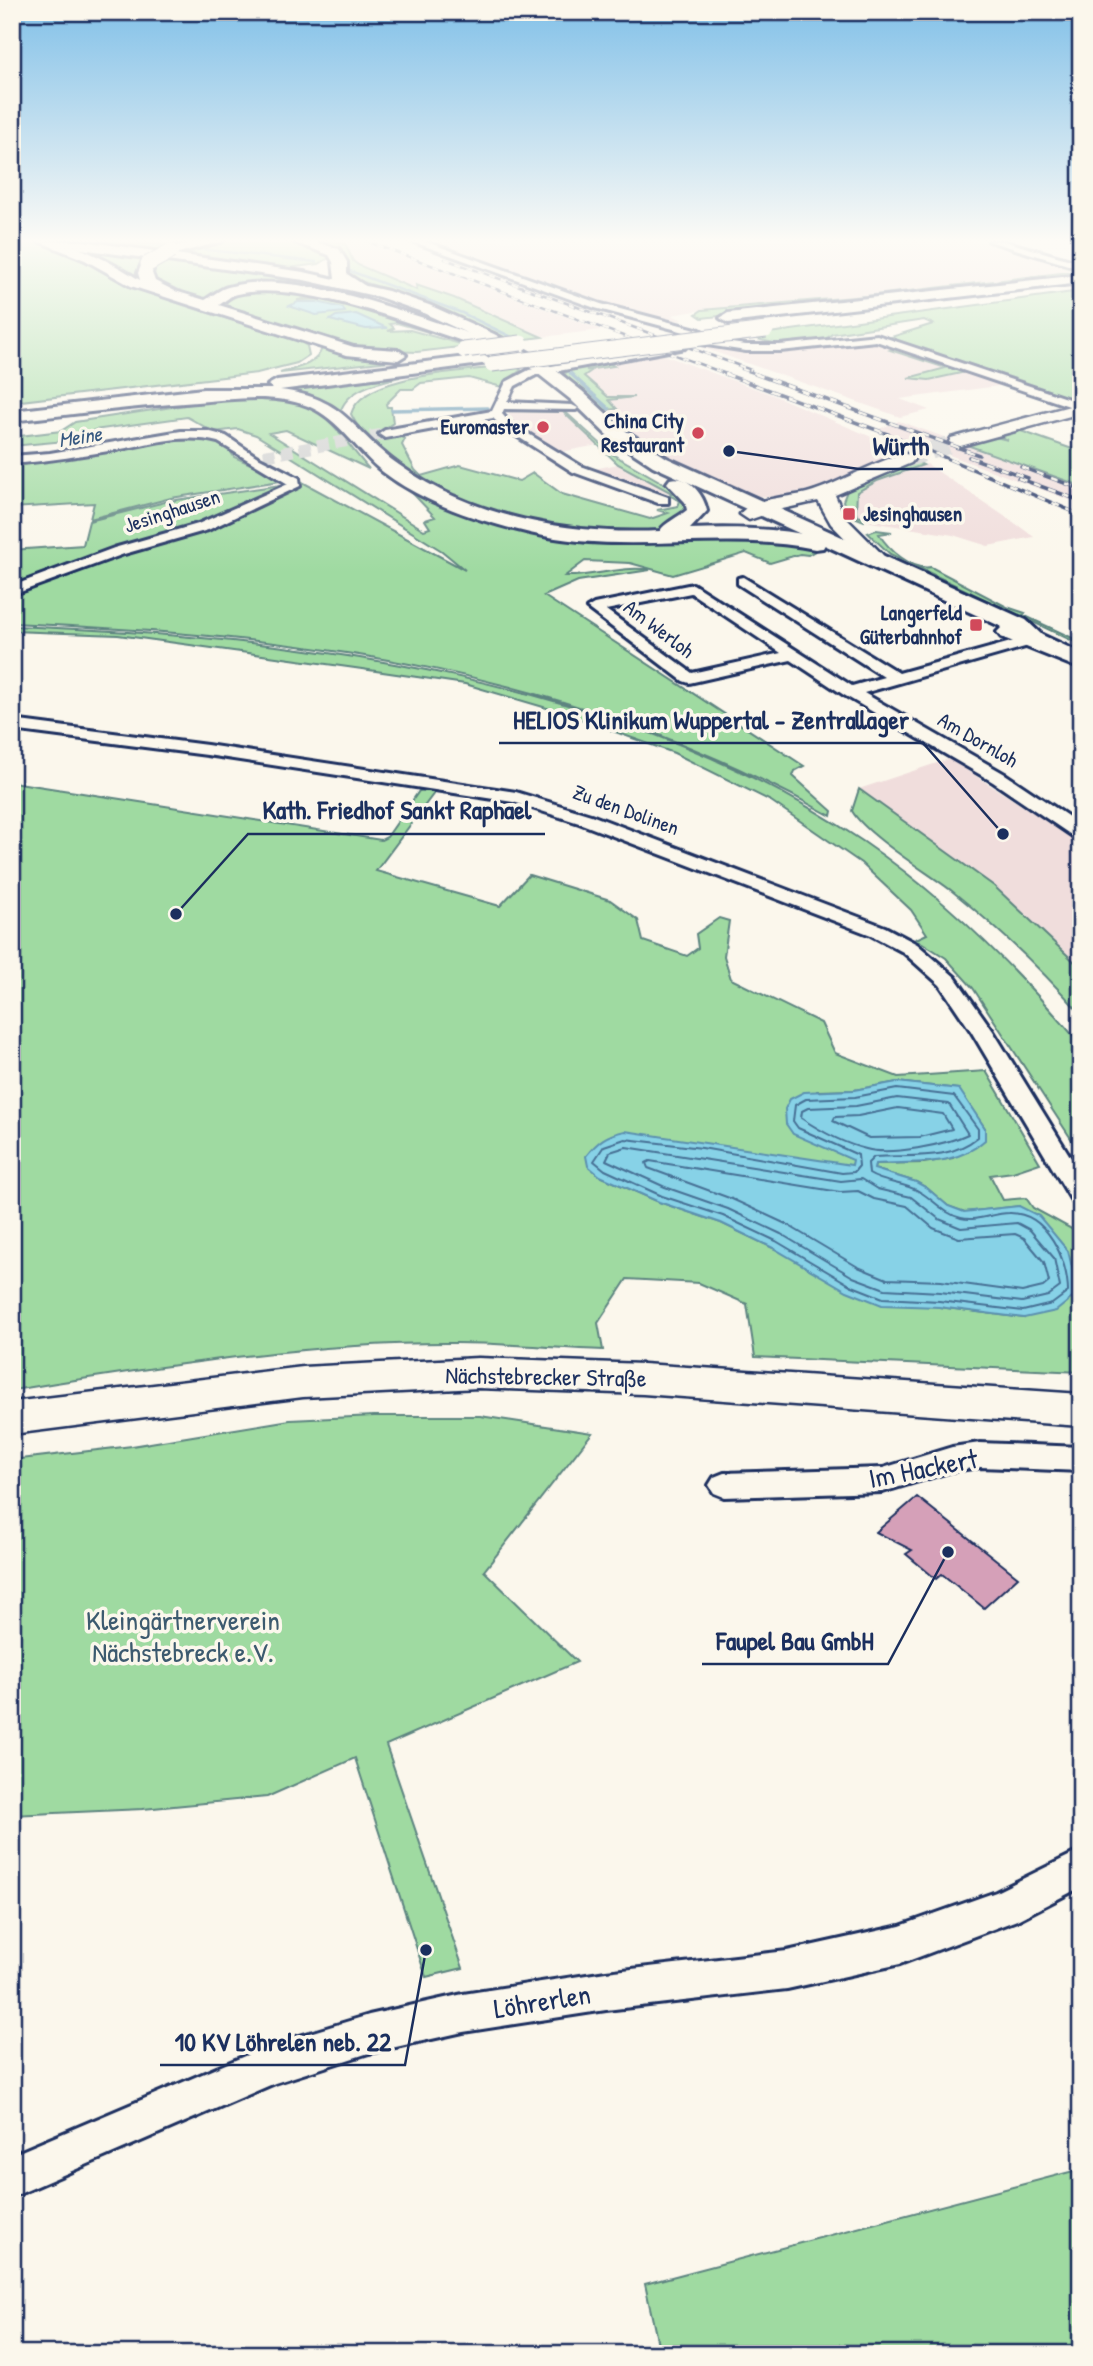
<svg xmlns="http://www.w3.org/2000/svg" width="1093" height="2366" viewBox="0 0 1093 2366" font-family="'Patrick Hand',sans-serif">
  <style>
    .built { fill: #f0dddc }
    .green { fill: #9fdaa1; stroke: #5d8480; stroke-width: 2; fill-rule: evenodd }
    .water { fill: #87d2e7; stroke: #5c91b0; stroke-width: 2 }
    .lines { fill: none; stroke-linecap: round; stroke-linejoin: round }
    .shore { stroke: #467095; stroke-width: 2 }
    .stream-far1 { stroke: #5c91b0; stroke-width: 2.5 }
    .stream { stroke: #5c91b0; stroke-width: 3.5 }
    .building { fill: #d5a0b8; stroke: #1b2f5e; stroke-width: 2 }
    .street-tunnel { stroke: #cecfd0; stroke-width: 12; stroke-dasharray: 12 6; stroke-linecap: butt }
    .secondary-tunnel { stroke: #cecfd0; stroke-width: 18; stroke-dasharray: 18 9; stroke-linecap: butt }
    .street-casing { stroke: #1b2f5e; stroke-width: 6 }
    .secondary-casing { stroke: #1b2f5e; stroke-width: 5 }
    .primary-casing { stroke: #1b2f5e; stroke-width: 6 }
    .highway-casing { stroke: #1b2f5e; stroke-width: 6 }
    .street { fill: #fbf7ec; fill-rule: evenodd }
    .secondary { fill: #fbf7ec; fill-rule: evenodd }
    .primary { fill: #fbf7ec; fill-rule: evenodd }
    .highway { fill: #fbf7ec; fill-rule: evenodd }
    .rail-far1-casing { stroke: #1b2f5e; stroke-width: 2.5 }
    .rail-casing { stroke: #1b2f5e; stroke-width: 3.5 }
    .rail-far1 { stroke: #fbf7ec; stroke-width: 2; stroke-dasharray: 6; stroke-linecap: butt }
    .rail { stroke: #fbf7ec; stroke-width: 2.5; stroke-dasharray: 8; stroke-linecap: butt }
    .highway-bridge-casing { stroke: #1b2f5e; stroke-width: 17; stroke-linecap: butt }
    .highway-bridge { stroke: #fbf7ec; stroke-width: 15 }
    .poi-dot { fill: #d1495b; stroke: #fbf7ec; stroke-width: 2.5 }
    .labels { text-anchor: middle; stroke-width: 7; stroke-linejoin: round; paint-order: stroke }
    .far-poi-label { font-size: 21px; font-weight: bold; fill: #1b2f5e; stroke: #fbf7ec; text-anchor: end }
    .far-water-label { font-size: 21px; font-style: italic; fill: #365880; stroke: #fbf7ec }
    .far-street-label { font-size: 21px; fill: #1b2f5e; stroke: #fbf7ec }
    .street-label { font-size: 24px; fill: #1b2f5e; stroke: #fbf7ec }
    .near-street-label { font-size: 28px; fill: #1b2f5e; stroke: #fbf7ec }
    .near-park-label { font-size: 28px; fill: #3c5a6f; stroke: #fbf7ec }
    .leader { fill: none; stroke: #1b2f5e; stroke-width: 2.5 }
    .callout-dot { fill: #1b2f5e; stroke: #fbf7ec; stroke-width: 2.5 }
    .callout-label { font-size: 26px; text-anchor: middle; font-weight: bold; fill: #1b2f5e; stroke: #fbf7ec; stroke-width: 7; stroke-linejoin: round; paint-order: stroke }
  </style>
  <rect width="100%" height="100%" fill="#fbf7ec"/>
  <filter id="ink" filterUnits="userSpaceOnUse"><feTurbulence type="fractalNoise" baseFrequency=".0143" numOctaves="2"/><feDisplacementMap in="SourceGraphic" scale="14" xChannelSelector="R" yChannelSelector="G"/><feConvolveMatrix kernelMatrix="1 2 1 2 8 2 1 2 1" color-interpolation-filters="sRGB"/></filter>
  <g filter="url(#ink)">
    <!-- built -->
    <path class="built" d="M 335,241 L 361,241 L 601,330 L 542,337 L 454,298 L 419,290 L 358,265 L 353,261 L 346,245 Z
      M 425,241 L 983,241 L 1080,271 L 866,296 L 702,310 L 672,315 L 683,320 L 662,322 Z
      M 869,339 L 1006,385 L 900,399 L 929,410 L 900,417 L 698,346 L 763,352 Z
      M 661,354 L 773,395 L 888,444 L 902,454 L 816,488 L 781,497 L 753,496 L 669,458 L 641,437 L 628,432 L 604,410 L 612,410 L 570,371 Z
      M 508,411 L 563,412 L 598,445 L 561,452 L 521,427 L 511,419 Z
      M 899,421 L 1081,486 L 1081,504 L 879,429 Z
      M 618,464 L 673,494 L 634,485 L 594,469 Z
      M 927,464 L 1019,526 L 1034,537 L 988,546 L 953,535 L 864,521 L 865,518 L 857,515 L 857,492 L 877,481 Z
      M 949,759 L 1081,843 L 1081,968 L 993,886 L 859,789 Z"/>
    <!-- green -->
    <path class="green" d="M 12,241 C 67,241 107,276 156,295 C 201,313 248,324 294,338 L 307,346 L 309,355 L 297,363 L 257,373 L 12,402 Z
      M 81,241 L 284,241 L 306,244 L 332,256 L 319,264 L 288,268 Z
      M 307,241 L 335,241 L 346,245 L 353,261 L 358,265 L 417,290 L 416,285 L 454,298 L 542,337 L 510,341 L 401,294 L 345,276 L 344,260 Z
      M 72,248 L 146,259 L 138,270 L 140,280 Z
      M 160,261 L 303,282 L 362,297 L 421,318 L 297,288 L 219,293 L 205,301 C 190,297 130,284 160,261 Z
      M 1068,265 L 1081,269 L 1081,275 L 702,318 L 696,314 L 702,310 L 866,296 L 1078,271 L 1062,266 Z
      M 251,290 L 295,291 L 313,298 L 297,300 L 335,299 L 473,345 L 397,323 L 390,324 L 394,328 L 388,331 L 410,330 L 468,346 L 417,352 L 357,350 L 219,307 L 217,301 L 225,296 Z
      M 1081,291 L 1081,402 L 888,338 L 933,324 L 924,320 L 832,334 C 810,354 773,344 747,336 Z
      M 322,348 L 343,354 L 399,360 L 280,373 C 296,368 317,365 322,348 Z
      M 896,348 L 970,371 L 929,380 L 908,378 L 946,368 L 890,350 Z
      M 609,363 L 614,366 L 586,370 L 591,371 L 584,376 L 608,397 L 634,397 L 609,400 L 617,409 L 604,410 L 564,374 L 573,369 Z
      M 514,365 L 521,370 L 505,382 L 502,387 L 469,378 L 421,383 L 413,389 L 401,389 L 386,404 L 387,407 L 391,407 L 393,423 L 383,430 L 387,436 L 400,436 L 405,439 L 402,445 L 415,470 L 421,476 L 460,465 L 519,481 L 533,473 L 562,494 L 650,519 L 668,513 L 657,510 L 678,506 L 680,501 L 669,495 L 672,493 L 618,464 L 563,412 L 508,411 L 511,408 L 562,409 L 612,454 L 677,491 L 691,507 C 685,513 679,522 672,526 C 655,535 631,532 614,531 C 532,528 390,495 351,414 C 363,371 477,372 514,365 Z
      M 400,377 C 379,382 346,389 340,413 L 327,405 L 253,393 Z
      M 268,398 C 330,404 331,426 369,469 L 286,430 L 269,433 L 424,530 L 430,528 L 425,520 L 435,517 L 401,481 L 435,498 L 602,542 L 660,542 L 714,537 L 797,545 L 815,551 L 808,555 L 800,554 L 770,563 L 746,553 L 673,575 L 630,563 L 585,561 L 565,576 C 593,577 623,565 650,570 L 578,581 L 544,596 L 801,764 L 804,766 L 795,771 L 793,776 L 832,811 L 831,816 C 569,668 307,636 12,623 L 12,593 L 299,486 L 300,484 L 293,477 L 465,570 L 442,551 L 256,435 L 238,429 L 214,432 L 187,417 L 94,430 L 99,438 L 12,446 L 12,437 L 61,431 L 75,422 L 224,399 Z
      M 1018,430 L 1081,452 L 1081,486 L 967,445 L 995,437 L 1008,440 L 999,436 Z
      M 174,438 L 214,439 L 227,446 L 234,457 L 287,480 L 171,498 L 90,519 L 94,503 L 12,508 L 12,464 Z
      M 915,461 L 923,465 L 877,481 L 857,492 L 856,512 L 857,516 L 865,518 L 864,521 L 849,515 L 843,501 L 847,491 Z
      M 288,484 L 201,525 L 12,589 L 12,550 L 83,545 L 89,521 L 169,501 Z
      M 876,530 L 892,532 L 879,534 C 888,549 912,571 931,567 L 1007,607 L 1025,613 L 1023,615 L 1081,642 L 1081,645 L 890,554 L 868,533 Z
      M 12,626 C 301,637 618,676 864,842 C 946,898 1017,969 1081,1045 L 1081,1154 L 973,988 L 946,958 L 916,939 L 927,934 L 911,910 L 861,863 L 771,801 L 674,753 L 557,711 L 465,684 L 355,668 L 118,635 L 12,631 Z
      M 12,782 L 381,840 L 387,837 L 419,791 L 437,789 L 376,871 L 500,906 L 529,875 L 610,900 L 638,920 L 643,941 L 687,956 L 698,948 L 696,934 L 719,918 L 729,921 L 724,956 L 731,979 L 821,1023 L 835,1053 L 898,1077 L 986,1071 L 1040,1163 L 1013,1172 L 990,1175 L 1003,1200 L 1026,1198 L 1033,1208 L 1079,1233 L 1081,1237 L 1081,1372 L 755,1357 L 747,1304 L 699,1283 L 627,1279 L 598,1323 L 603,1350 C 554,1348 504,1343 455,1343 C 307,1342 158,1367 12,1390 ZM 897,1082 L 958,1089 L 985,1128 L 953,1158 L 924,1163 L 875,1164 L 874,1169 L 916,1182 L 927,1188 L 948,1206 L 965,1212 L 1019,1206 L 1024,1318 L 939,1307 L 773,1248 L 721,1223 L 659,1202 L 600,1176 L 852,1165 L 854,1160 L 793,1133 L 817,1091 L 854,1090 Z
      M 859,789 L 994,886 L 1081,968 L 1081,1014 C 1042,970 998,928 952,891 C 927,872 866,835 852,811 Z
      M 374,1416 L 480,1416 L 592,1433 L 484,1571 L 577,1662 L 386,1745 L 463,1968 L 426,1977 L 355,1758 L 267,1797 L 143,1809 L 12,1815 L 12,1460 L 132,1446 L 290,1420 Z
      M 1081,2169 L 1081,2354 L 660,2354 L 645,2284 Z"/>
    <!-- water -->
    <path class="water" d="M 298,302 L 317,302 L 343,308 L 345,312 L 316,315 L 289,306 Z
      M 356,314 L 387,328 L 366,329 L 330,320 L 336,316 Z
      M 897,1082 L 959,1089 L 985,1128 L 985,1140 C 955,1168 914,1161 875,1164 L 874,1169 L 916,1182 L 927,1188 L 948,1206 L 964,1212 L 1019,1206 L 1039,1216 L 1068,1251 L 1075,1279 L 1076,1295 L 1056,1311 L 1024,1318 L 939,1307 L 882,1305 L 847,1291 L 773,1248 L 721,1223 L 659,1202 L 600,1176 L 588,1166 L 586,1156 C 598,1141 606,1135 625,1131 L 852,1165 L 853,1160 L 793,1134 L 786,1124 L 785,1109 L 790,1099 L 804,1092 L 854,1090 Z"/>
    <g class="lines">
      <!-- shore -->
      <path class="shore" d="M 897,1089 L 954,1096 L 978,1129 L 978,1137 C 948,1162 910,1154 874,1157 L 868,1163 L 869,1174 C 885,1184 904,1182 920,1192 C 934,1200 944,1214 961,1218 C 977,1222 993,1213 1009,1213 C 1047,1212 1068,1260 1068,1292 L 1052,1304 L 1023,1311 L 939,1301 L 883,1298 L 850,1285 L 776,1241 L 723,1216 L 662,1196 L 605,1170 L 594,1161 L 604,1146 L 625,1139 L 702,1148 L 842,1173 L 854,1172 L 859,1166 L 858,1155 L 798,1128 L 793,1121 L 795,1105 L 806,1099 L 855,1097 Z
        M 897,1098 L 949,1104 L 968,1134 C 945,1145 890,1156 866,1149 C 845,1144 819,1130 801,1118 L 802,1111 L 808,1108 L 856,1106 Z
        M 898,1108 L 943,1114 L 952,1129 L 920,1137 L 869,1138 L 833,1121 L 835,1117 L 858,1116 Z
        M 626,1147 L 841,1181 L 861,1179 L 877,1189 L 911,1197 L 939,1219 L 961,1228 L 1017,1223 L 1030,1230 L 1054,1258 L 1060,1287 L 1048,1296 L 1022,1302 L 940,1292 L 885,1289 L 853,1277 L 781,1234 L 728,1209 L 665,1187 L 606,1160 L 610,1152 Z
        M 650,1161 L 840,1192 L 858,1191 L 874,1199 L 907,1206 L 933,1228 L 959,1238 L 1015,1234 L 1024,1238 L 1044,1262 L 1049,1282 L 1043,1287 L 1022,1292 L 941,1281 L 887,1279 L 858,1267 L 786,1224 L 732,1199 L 648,1168 L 646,1163 Z"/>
      <!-- stream-far1 -->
      <path class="stream-far1" d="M 117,241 L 161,245
        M 199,249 L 316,262
        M 350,271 L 462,313 L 518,340
        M 568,371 L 573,375"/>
      <!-- stream -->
      <path class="stream" d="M 571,374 L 609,409
        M 509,409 L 561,410
        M 392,410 L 488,408
        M 26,463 L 139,445"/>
    </g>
    <!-- building -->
    <path class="building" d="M 917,1497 L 1018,1577 L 984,1608 L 942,1574 L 936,1579 L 906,1554 L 912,1550 L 876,1532 Z"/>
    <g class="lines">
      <!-- street-tunnel -->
      <path class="street-tunnel" d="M 264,456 L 385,434"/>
      <!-- secondary-tunnel -->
      <path class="secondary-tunnel" d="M 905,459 L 957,442"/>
      <!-- street casing -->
      <g class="street-casing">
        <path id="street" d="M 411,241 L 424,241 L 601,304 L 700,330 L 709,335 L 710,340 L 746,345 L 780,345 L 877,335 L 1081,403 L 1081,410 L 876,341 L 780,351 L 746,351 L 701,344 L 700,338 L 692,334 L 595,308 Z
          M 989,241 L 1004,241 L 1081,263 L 1081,269 Z
          M 681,343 L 686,346 L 685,348 L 536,375 L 515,386 L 507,402 L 572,405 L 578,408 L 576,410 L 504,409 L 502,414 L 509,422 L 581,466 L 668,497 L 668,503 L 658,503 L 573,472 L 501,426 L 493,418 L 385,438 L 379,434 L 385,430 L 492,411 L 506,382 L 529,370 Z
          M 181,431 L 207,431 L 226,436 L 256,456 L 299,478 L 300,486 L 208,530 L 124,554 L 12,595 L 12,586 L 114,548 L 198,524 L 288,484 L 218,442 C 186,433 152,443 121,449 C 84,455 49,461 12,464 L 12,456 L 50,453 Z
          M 743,577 L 899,673 L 1029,637 L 1039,637 L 1042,640 L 1039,643 L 864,693 L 1005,774 L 1081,825 L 1081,838 L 1074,837 L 993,782 L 844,695 L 791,660 L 689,683 L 683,681 L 587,608 L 594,604 L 693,584 L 852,686 L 884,677 L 738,584 L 738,578 ZM 691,593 L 781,653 L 692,673 L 606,610 Z
          M 12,720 L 207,745 L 516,792 L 591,815 L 885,927 L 917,944 L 955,977 L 993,1031 L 1081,1174 L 1081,1203 L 1072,1201 L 971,1031 L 940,985 L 903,952 L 871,935 L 579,823 L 513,802 L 207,755 L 12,730 Z
          M 980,1443 L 1081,1447 L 1081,1471 L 980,1467 L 952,1471 L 883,1492 L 724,1497 L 714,1493 L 709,1485 L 714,1477 L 724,1473 L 883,1468 L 952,1447 Z
          M 1081,1850 L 1081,1887 L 1017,1920 L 900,1964 L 787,1989 L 606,2010 L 463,2032 L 369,2053 L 275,2083 L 12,2197 L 12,2155 L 273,2044 L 369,2015 L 463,1994 L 606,1972 L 787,1951 L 900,1926 L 996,1892 Z"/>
      </g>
      <!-- secondary casing -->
      <g class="secondary-casing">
        <path id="secondary" d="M 1081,403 L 1081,413 L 957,447 L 949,442 L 951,438 Z
          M 905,454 L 911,455 L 914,459 L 911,463 L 835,495 L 844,516 L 882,554 L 885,558 L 882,562 L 868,562 L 831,524 L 818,501 L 778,510 L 749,520 L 740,514 C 753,497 788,498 807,493 C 840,484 871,462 905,454 Z
          M 478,1358 L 643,1364 L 1081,1394 L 1081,1426 L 643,1394 L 478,1388 L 303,1397 L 12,1434 L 12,1402 L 303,1367 Z"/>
      </g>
      <!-- primary casing -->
      <g class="primary-casing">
        <path id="primary" d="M 46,241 L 83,241 L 304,272 L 388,291 L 429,305 L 494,334 L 544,361 L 582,391 L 623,429 L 667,458 L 1026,620 L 1042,635 L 1081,653 L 1081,669 L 1001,637 L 997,632 L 1002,627 L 653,466 L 609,437 L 570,399 L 532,369 L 482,340 L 419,311 L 379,297 L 304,280 L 52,245 Z"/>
      </g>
      <!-- highway casing -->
      <g class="highway-casing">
        <path id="highway" d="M 38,241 C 76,241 108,261 140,280 L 138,273 L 143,261 L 148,260 L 153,261 L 155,264 L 152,273 L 155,281 L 175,291 L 205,300 C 212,296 220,289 228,287 C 295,267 420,318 486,339 L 488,342 L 486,345 L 474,345 C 412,325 302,280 237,294 C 231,295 225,301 219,305 L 354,347 L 398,350 L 406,355 L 398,360 L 346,355 L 131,286 L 85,260 Z
          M 197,241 L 223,241 L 171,255 L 164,251 L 166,248 Z
          M 291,241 L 312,241 L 339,249 L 347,262 L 347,274 L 370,289 L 363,293 L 335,279 L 333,262 L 329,255 Z
          M 1081,275 L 1081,283 L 728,323 L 720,318 L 728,313 Z
          M 483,355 L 491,360 L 489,363 L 280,390 C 347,398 351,431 399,465 C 472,518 572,535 660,531 C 664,523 679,517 687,510 L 685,502 L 667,483 L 670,479 C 688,474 704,495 707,511 L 690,529 C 735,527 779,528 823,538 L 826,543 L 823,548 L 815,549 C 720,530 624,556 530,533 C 479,521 425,504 383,472 C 357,452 340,419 308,406 C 274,393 233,399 197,402 C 136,406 74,414 12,421 L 12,411 L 203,389 L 273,389 L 268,385 L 277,380 Z"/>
      </g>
      <!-- street -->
      <use href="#street" class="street"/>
      <!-- secondary -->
      <use href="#secondary" class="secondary"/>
      <!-- primary -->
      <use href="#primary" class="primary"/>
      <!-- highway -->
      <use href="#highway" class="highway"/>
      <!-- rail-far1 casing -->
      <g class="rail-far1-casing">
        <path id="rail-far1" d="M 366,241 L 729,375
          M 445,259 L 751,370
          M 742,369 L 760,375"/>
      </g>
      <!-- rail casing -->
      <g class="rail-casing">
        <path id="rail" d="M 725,374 L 901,439 L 1081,515
          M 755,374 L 979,455
          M 969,457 L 1028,478
          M 1021,467 L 1081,489
          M 1018,478 L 1081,501"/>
      </g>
      <!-- rail-far1 -->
      <use href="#rail-far1" class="rail-far1"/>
      <!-- rail -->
      <use href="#rail" class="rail"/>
      <!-- highway-bridge casing -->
      <g class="highway-bridge-casing">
        <path id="highway-bridge" d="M 148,264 L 171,251
          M 464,350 L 521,343
          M 492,364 L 766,330"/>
      </g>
      <!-- highway-bridge -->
      <use href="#highway-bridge" class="highway-bridge"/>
    </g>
  </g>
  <!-- sky -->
  <linearGradient id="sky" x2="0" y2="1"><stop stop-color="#81c0e8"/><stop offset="0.42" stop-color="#fdfbf6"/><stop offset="1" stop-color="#fdfbf6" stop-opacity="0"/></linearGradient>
  <rect width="1093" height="573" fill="url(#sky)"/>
  <!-- markers -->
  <g class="poi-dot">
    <circle cx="543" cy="427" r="7"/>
    <circle cx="698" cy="433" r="7"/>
    <rect x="842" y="507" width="14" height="14" rx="3.5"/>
    <rect x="969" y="618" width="14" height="14" rx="3.5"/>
  </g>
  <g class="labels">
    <!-- far-poi labels -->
    <g class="far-poi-label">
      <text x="684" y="428">China City<tspan x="684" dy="24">Restaurant</tspan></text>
      <text x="529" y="434">Euromaster</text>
      <text x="863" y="521" text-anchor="start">Jesinghausen</text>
      <text x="962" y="620">Langerfeld<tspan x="962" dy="24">Güterbahnhof</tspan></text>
    </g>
    <!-- far-water labels -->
    <g class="far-water-label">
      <text transform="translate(80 437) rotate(-9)" y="7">Meine</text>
    </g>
    <!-- far-street labels -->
    <g class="far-street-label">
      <text transform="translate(172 511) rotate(-18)" y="7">Jesinghausen</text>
      <text transform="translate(659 629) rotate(37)" y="7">Am Werloh</text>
      <text transform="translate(978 740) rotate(30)" y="7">Am Dornloh</text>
      <text transform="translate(626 810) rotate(20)" y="7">Zu den Dolinen</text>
    </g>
    <!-- street labels -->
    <g class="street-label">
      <text transform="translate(546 1377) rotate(1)" y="8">Nächstebrecker Straße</text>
    </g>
    <!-- near-street labels -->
    <g class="near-street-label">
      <text transform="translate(923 1468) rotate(-11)" y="10">Im Hackert</text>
      <text transform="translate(542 2001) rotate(-9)" y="10">Löhrerlen</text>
    </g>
    <!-- near-park labels -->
    <g class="near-park-label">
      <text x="183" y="1630">Kleingärtnerverein<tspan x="183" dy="32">Nächstebreck e.V.</tspan></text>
    </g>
  </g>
  <!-- callouts -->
  <path class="leader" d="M729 451L859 469H943M1003 834L923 743H499M176 914L248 834H545M948 1552L888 1664H702M426 1950L405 2065H160"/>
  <g class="callout-dot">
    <circle cx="729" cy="451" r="7"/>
    <circle cx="1003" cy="834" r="7"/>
    <circle cx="176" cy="914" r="7"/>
    <circle cx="948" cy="1552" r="7"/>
    <circle cx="426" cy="1950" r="7"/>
  </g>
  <g class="callout-label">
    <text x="901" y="455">Würth</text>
    <text x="711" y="729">HELIOS Klinikum Wuppertal - Zentrallager</text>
    <text x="397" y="819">Kath. Friedhof Sankt Raphael</text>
    <text x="795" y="1650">Faupel Bau GmbH</text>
    <text x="283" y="2051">10 KV Löhrelen neb. 22</text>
  </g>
  <!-- margin -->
  <rect width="1093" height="2366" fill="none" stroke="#fbf7ec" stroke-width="42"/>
  <rect x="21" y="21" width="1051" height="2324" fill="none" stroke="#1b2f5e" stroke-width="2.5" filter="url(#ink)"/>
</svg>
